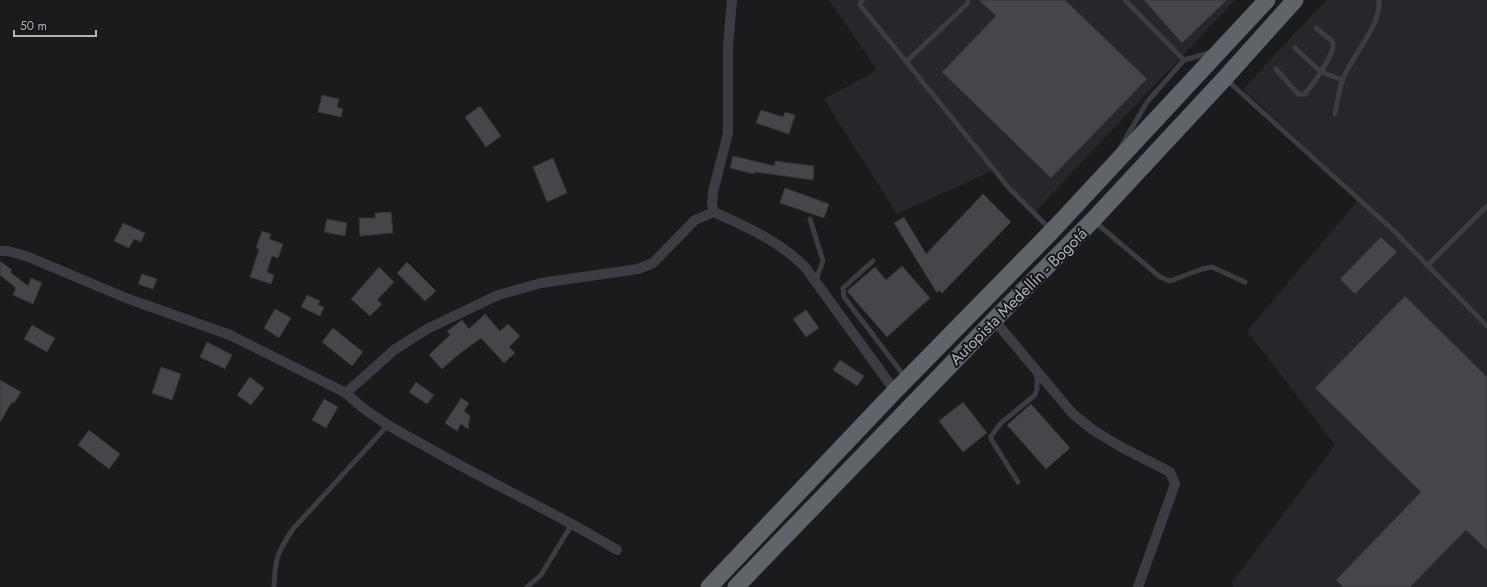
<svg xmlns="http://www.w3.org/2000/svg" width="1487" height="587" viewBox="0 0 1487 587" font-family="Jost,sans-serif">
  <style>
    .built { fill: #26272a }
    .building { fill: #44464a; stroke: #343539 }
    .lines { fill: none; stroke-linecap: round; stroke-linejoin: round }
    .service { stroke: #3b3d42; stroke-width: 5 }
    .minor { stroke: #3b3d42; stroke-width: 10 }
    .trunk { stroke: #5f646b; stroke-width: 17 }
    .labels { text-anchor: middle; stroke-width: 4; stroke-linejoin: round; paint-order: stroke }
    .street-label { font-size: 16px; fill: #adb3bd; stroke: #151618 }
  </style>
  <rect width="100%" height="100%" fill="#1a1b1d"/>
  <!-- built -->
  <path class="built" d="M 829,0 L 1235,0 L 1035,212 L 992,171 L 897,214 L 824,99 L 877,70 Z
    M 1326,0 L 1487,0 L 1487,587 L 1234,587 L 1231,584 L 1335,445 L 1247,331 L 1360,198 L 1243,89 Z"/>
  <!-- building -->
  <path class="building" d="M 979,0 L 1065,0 L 1147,79 L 1051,178 L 942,72 L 996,16 Z
    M 1144,0 L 1227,0 L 1182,43 Z
    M 322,95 L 339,99 L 337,107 L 343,109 L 341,117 L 318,112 Z
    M 480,106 L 501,136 L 486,147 L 465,117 Z
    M 761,110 L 783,117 L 785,112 L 795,115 L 789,134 L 756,123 Z
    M 733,156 L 775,166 L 775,161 L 814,166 L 813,180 L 755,172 L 754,174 L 730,168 Z
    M 553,158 L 567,193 L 547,202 L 533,167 Z
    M 785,188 L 829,204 L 824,218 L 780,203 Z
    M 983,194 L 1011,222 L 942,293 L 939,290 L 937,293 L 894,223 L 904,217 L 926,254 Z
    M 391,212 L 393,233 L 360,236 L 359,218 L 375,218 L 375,213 Z
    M 327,219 L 347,223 L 345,236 L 324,232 Z
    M 123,223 L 145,233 L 141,242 L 134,239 L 129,248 L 114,241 Z
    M 262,231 L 271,234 L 269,239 L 283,244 L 278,258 L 272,256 L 267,272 L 274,275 L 271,284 L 250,277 L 259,249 L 256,248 Z
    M 1381,237 L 1397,252 L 1355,294 L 1340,279 Z
    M 0,261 L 12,270 L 10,272 L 28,286 L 31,278 L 42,283 L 33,304 L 13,295 L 16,288 L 0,275 Z
    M 407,262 L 436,291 L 425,301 L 397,273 Z
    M 902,266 L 930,298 L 887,337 L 847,291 L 875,267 L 886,280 Z
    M 379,267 L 394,282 L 377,300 L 382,304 L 370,316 L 351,299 Z
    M 142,274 L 157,279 L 153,289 L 138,284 Z
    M 307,295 L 320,301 L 318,305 L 324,307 L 320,316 L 301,307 Z
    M 1405,296 L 1487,377 L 1487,550 L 1466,530 L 1410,587 L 1343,587 L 1336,580 L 1421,492 L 1315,388 Z
    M 275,309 L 291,318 L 279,338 L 264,328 Z
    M 806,310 L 819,328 L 806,337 L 793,319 Z
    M 485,314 L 500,331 L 508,324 L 520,336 L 509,347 L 515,353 L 504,363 L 481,338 L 459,354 L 442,369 L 429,355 L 450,335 L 447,331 L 462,320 L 469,329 Z
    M 32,325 L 55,338 L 47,352 L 24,339 Z
    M 333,328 L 363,352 L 352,366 L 322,342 Z
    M 207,342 L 232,355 L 225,369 L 200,357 Z
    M 840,360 L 864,376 L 857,386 L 833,370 Z
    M 161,367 L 181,374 L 172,400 L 152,393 Z
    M 250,377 L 264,388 L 251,405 L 237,395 Z
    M 0,380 L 21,392 L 14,403 L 12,402 L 0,422 Z
    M 416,382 L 434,395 L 427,404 L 409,392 Z
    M 461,398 L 469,403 L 464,411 L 470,416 L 468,429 L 461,424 L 457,431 L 445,423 Z
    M 324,399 L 338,407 L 326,428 L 312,420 Z
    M 963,402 L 987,433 L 963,452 L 939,421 Z
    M 1031,404 L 1070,448 L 1046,469 L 1007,425 Z
    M 89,430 L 120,454 L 109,469 L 78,445 Z"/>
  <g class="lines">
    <!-- service -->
    <path class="service" d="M 862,0 L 860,5 L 1009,188 L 1050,229
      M 1125,0 L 1184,60
      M 1295,48 L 1321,72 L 1343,80
      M 906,62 L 967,4 L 968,0
      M 1276,69 L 1298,94 L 1305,94 C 1312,85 1338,51 1332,41 L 1316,28
      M 1227,80 L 1393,230 L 1487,326
      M 1335,114 C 1337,103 1339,91 1342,81 C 1351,56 1381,27 1379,0
      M 1120,148 L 1147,102 L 1184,60 L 1212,52
      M 810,219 L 823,261 L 816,280
      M 1095,222 L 1160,277 L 1170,281 L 1202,269 L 1212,267 L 1245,282
      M 873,261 L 843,288 L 844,297 L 905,377
      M 1428,265 L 1487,206
      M 1018,482 L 991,439 L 991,436 L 1001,423 L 1035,395 L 1037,389 L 1037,372
      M 274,587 C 275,558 277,553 293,529 L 388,425
      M 527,587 L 541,575 L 572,524"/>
    <!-- minor -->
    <path class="minor" d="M 714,212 L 712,203 L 713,192 L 728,133 L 728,46 L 732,0
      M 0,251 L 8,251 L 26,256 L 126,298 L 230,335 L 346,393 L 394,350 L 427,329 L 498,295 L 541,283 L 638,269 L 653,263 L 695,220 L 714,212 C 747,227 779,241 805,267 L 895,391
      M 994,320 L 1073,414 L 1093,430 L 1121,447 L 1170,472 L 1175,484 L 1138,587
      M 346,393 C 369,416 398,431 427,447 C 489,483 555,512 617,550"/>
    <!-- trunk -->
    <path class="trunk" d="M 709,587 L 895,391 L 1052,231 L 1267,0
      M 736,587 L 994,320 L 1093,220 L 1225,78 L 1295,0"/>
  </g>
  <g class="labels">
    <!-- street labels -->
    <g class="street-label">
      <text transform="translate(1018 296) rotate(-45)" y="6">Autopista Medellín - Bogotá</text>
    </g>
  </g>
  <!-- scale -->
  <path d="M14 30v6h82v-6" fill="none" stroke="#adb3bd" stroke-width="2"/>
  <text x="20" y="30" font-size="12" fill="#adb3bd" stroke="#151618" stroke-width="3" paint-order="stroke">50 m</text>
</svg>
